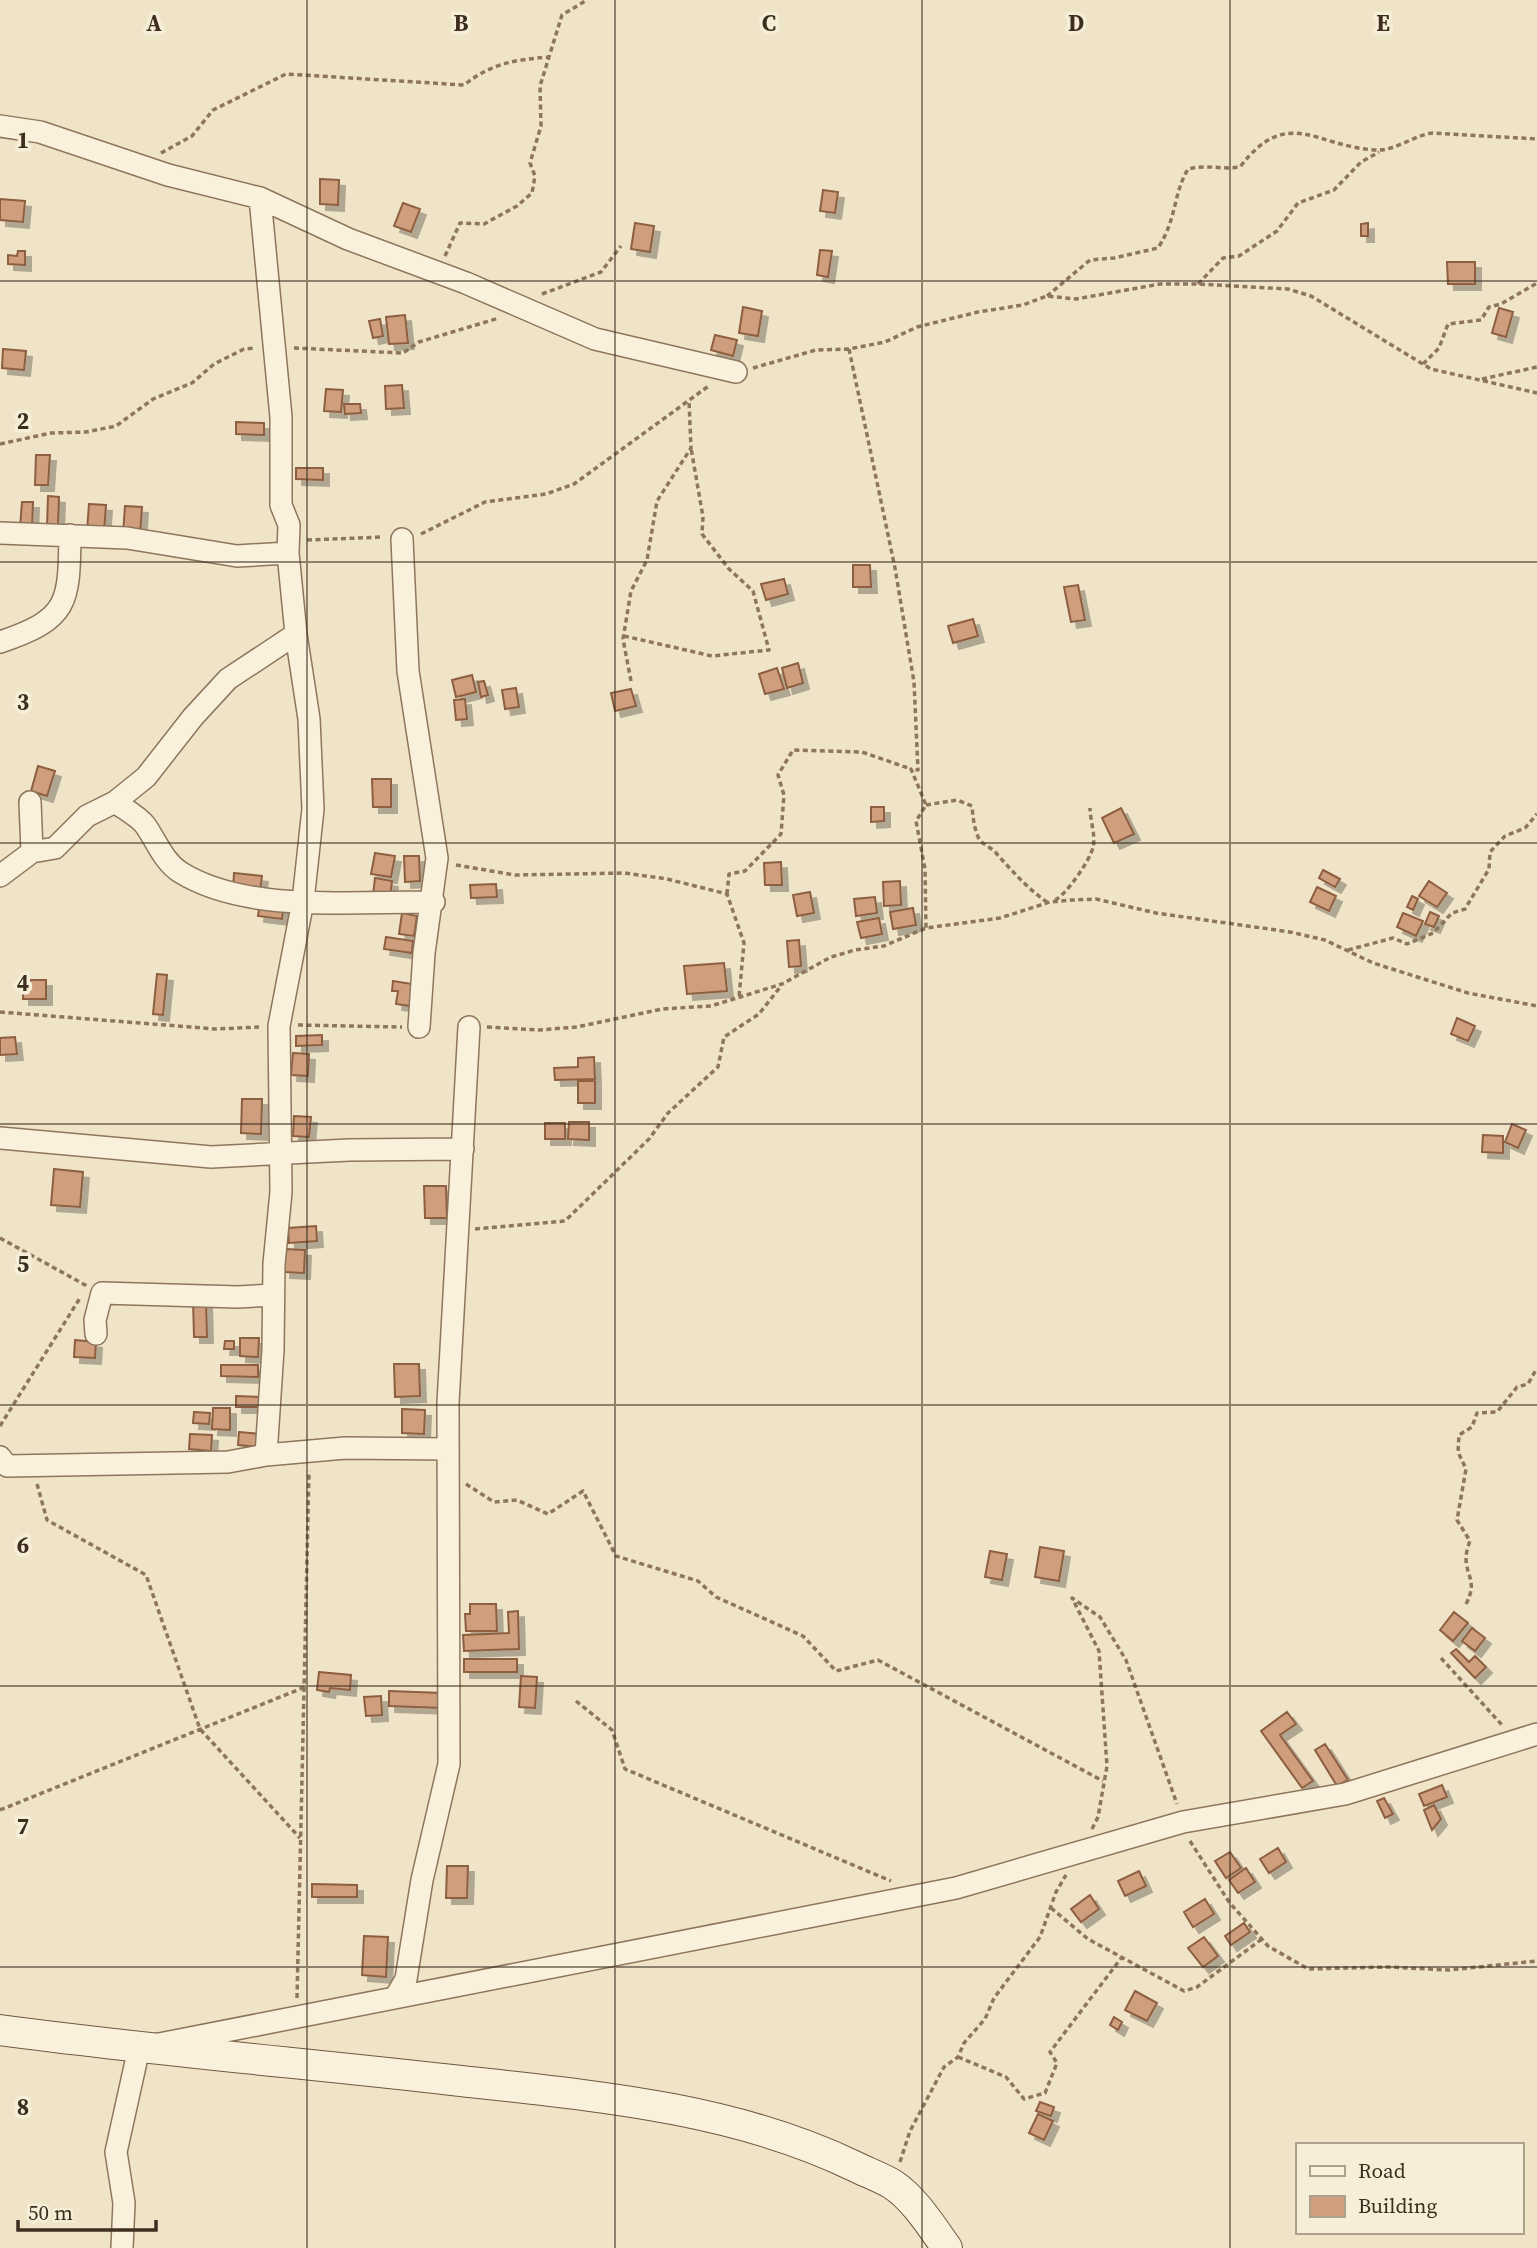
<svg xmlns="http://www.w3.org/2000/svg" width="1537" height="2248" viewBox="0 0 1537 2248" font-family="'Source Serif 4',serif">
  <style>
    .building { fill: #cf9f7d; stroke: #8d5f41; stroke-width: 2; filter: url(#shadow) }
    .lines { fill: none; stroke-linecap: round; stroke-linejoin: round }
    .street-casing { stroke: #8d765c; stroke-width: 24 }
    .secondary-casing { stroke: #6f573f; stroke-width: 32 }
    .path { stroke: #8d765c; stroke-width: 3.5; stroke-dasharray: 5 3.5; stroke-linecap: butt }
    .street { stroke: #faf1dc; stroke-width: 21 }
    .secondary { stroke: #faf1dc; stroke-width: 30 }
    .grid { fill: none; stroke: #3d2e20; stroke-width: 2; stroke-opacity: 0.55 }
    .grid-label { font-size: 23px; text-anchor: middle; font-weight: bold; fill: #3d2e20; stroke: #f7eed8; stroke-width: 7; stroke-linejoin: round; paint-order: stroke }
  </style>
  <defs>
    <filter id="shadow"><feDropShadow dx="6" dy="6" stdDeviation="0" flood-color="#0004"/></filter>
  </defs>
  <rect width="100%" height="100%" fill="#f0e4c8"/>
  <!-- building -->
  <path class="building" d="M 320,179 L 339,180 L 338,205 L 320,204 Z
    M 823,190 L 838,192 L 835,213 L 820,211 Z
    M 0,199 L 25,201 L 23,222 L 0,220 Z
    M 403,203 L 420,209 L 411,232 L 394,226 Z
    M 635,223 L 654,226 L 650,252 L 631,249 Z
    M 1368,223 L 1368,236 L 1361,236 L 1361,224 Z
    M 820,250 L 832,251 L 828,277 L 817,275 Z
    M 18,251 L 25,251 L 25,265 L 8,264 L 8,255 L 17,256 Z
    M 1447,262 L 1475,262 L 1475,284 L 1448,284 Z
    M 743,307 L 762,311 L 758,336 L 739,333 Z
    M 1499,308 L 1513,312 L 1506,337 L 1492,333 Z
    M 405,315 L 408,343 L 389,344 L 386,317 Z
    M 380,319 L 383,336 L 373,338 L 369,321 Z
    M 715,335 L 737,340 L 733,356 L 711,350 Z
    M 3,349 L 26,351 L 24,370 L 2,368 Z
    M 402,385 L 404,408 L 386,409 L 385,386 Z
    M 326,389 L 343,390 L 341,412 L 324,411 Z
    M 344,404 L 360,404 L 361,413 L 345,414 Z
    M 236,422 L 264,423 L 264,435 L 236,434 Z
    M 36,455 L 50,455 L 48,485 L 35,485 Z
    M 296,468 L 323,468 L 323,480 L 296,479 Z
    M 48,496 L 59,497 L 58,527 L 47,526 Z
    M 22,502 L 33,502 L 32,528 L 20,527 Z
    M 89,504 L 106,505 L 104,532 L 87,531 Z
    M 125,506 L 142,507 L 140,535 L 123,534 Z
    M 853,565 L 870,565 L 871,587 L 853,587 Z
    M 784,579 L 788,594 L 766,600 L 761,584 Z
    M 1078,585 L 1085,620 L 1071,622 L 1064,587 Z
    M 973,619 L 978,636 L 953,643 L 948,626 Z
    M 798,663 L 803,683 L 787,688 L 782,668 Z
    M 777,668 L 784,689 L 765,694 L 759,674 Z
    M 472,675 L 476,692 L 456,697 L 452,680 Z
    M 484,681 L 488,695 L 481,697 L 478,682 Z
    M 516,688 L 519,707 L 505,709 L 502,690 Z
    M 631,689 L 636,706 L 615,711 L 611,693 Z
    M 465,699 L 467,719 L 456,720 L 454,700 Z
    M 38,766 L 55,771 L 47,796 L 31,791 Z
    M 372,779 L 391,779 L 391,807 L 373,807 Z
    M 871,807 L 884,807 L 884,821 L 871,822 Z
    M 1121,808 L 1134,834 L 1114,843 L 1102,818 Z
    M 375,853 L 395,856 L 391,877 L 371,874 Z
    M 404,856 L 419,856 L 420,881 L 405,882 Z
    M 781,862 L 782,885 L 765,885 L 764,863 Z
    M 1323,870 L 1340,879 L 1335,887 L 1319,878 Z
    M 234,873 L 262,876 L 260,891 L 233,888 Z
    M 375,878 L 392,881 L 390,898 L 373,895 Z
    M 900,881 L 901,905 L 884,906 L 883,882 Z
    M 1429,881 L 1447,893 L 1437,907 L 1419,896 Z
    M 496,884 L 497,897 L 471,898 L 470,885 Z
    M 1317,887 L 1336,896 L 1329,911 L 1310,902 Z
    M 810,892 L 814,913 L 797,916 L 793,895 Z
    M 1412,896 L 1418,899 L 1413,910 L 1407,907 Z
    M 875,897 L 877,913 L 856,916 L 854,899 Z
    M 260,901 L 284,903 L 282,919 L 258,916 Z
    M 913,908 L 916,925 L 893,929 L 890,912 Z
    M 1430,912 L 1439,916 L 1434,927 L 1425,924 Z
    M 402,913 L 417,916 L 414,936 L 399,934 Z
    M 1403,913 L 1423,921 L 1416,936 L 1397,927 Z
    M 879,918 L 882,934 L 861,938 L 857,922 Z
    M 386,937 L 413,941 L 412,953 L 384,949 Z
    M 799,940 L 801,966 L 789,967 L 787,941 Z
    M 724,963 L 727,991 L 687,994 L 684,966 Z
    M 157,974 L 167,975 L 163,1015 L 153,1014 Z
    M 23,980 L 46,980 L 46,999 L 23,999 Z
    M 393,981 L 412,984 L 410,1006 L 396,1004 L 398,991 L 392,991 Z
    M 1457,1018 L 1475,1026 L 1468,1041 L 1451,1034 Z
    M 322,1035 L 322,1045 L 296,1046 L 296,1036 Z
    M 15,1037 L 17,1054 L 0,1055 L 0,1038 Z
    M 293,1053 L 309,1054 L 308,1076 L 291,1075 Z
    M 594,1057 L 595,1079 L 555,1080 L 554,1068 L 578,1067 L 578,1058 Z
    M 578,1081 L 595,1081 L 595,1103 L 578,1103 Z
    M 242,1099 L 262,1099 L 261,1134 L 241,1133 Z
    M 294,1116 L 311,1117 L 309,1137 L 293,1136 Z
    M 569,1122 L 589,1122 L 589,1140 L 568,1139 Z
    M 545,1123 L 565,1123 L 565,1139 L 545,1139 Z
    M 1512,1124 L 1526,1130 L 1518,1148 L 1505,1142 Z
    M 1483,1135 L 1503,1136 L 1503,1153 L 1482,1152 Z
    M 54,1169 L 83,1172 L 80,1207 L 51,1205 Z
    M 424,1186 L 446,1186 L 447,1218 L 425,1218 Z
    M 316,1226 L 317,1241 L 289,1243 L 288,1228 Z
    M 285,1249 L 305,1250 L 304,1273 L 284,1272 Z
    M 193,1300 L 206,1300 L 207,1337 L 194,1337 Z
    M 240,1338 L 259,1338 L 258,1357 L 240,1356 Z
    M 75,1340 L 96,1342 L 95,1358 L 74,1357 Z
    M 225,1341 L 234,1341 L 234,1349 L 224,1349 Z
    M 394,1364 L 419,1364 L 420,1396 L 395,1397 Z
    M 221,1365 L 258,1365 L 258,1377 L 221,1376 Z
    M 236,1396 L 261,1397 L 261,1407 L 236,1407 Z
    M 213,1408 L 230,1408 L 230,1430 L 212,1429 Z
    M 402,1409 L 425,1410 L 424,1434 L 402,1433 Z
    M 194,1412 L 210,1413 L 209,1424 L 193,1423 Z
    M 239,1432 L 260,1434 L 259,1447 L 238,1445 Z
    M 190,1434 L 212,1435 L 211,1451 L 189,1449 Z
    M 1040,1547 L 1064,1551 L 1059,1581 L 1035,1577 Z
    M 990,1551 L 1007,1554 L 1002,1580 L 985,1577 Z
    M 470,1604 L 496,1604 L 497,1631 L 466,1631 L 465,1614 L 470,1614 Z
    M 518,1611 L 519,1649 L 464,1651 L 463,1635 L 509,1633 L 508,1612 Z
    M 1454,1612 L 1468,1623 L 1453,1641 L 1440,1630 Z
    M 1472,1628 L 1485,1638 L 1475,1651 L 1462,1641 Z
    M 1456,1649 L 1469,1662 L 1475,1656 L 1486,1667 L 1475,1678 L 1451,1653 Z
    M 464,1659 L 517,1659 L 517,1672 L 464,1672 Z
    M 319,1672 L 351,1675 L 350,1690 L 330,1688 L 329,1692 L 317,1690 Z
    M 521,1676 L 537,1677 L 535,1708 L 519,1707 Z
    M 389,1691 L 442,1693 L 442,1708 L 389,1706 Z
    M 381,1696 L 382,1715 L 366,1716 L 364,1697 Z
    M 1287,1712 L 1296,1724 L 1280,1735 L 1313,1781 L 1302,1788 L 1261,1731 Z
    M 1325,1744 L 1348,1780 L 1337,1786 L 1315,1750 Z
    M 1442,1785 L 1447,1797 L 1424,1806 L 1419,1794 Z
    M 1384,1798 L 1393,1814 L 1385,1818 L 1377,1801 Z
    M 1434,1805 L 1441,1819 L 1432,1830 L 1424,1810 Z
    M 1278,1848 L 1286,1862 L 1269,1873 L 1260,1859 Z
    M 1230,1852 L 1241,1868 L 1226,1878 L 1215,1861 Z
    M 447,1866 L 468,1866 L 467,1898 L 446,1898 Z
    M 1246,1868 L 1255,1882 L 1238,1893 L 1229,1880 Z
    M 1139,1871 L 1146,1886 L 1125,1896 L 1118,1881 Z
    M 312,1884 L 357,1885 L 357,1897 L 312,1897 Z
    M 1090,1895 L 1099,1909 L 1081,1922 L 1071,1909 Z
    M 1205,1899 L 1214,1914 L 1193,1927 L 1184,1912 Z
    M 1244,1923 L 1250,1932 L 1231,1945 L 1225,1936 Z
    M 364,1936 L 388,1937 L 386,1977 L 362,1975 Z
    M 1204,1937 L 1218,1956 L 1203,1967 L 1188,1948 Z
    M 1135,1991 L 1157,2003 L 1147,2021 L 1125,2010 Z
    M 1114,2017 L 1122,2022 L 1118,2030 L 1110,2025 Z
    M 1040,2102 L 1054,2107 L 1051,2116 L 1036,2111 Z
    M 1038,2114 L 1053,2121 L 1044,2140 L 1029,2133 Z"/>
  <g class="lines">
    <!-- street casing -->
    <g class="street-casing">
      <path id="street" d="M 0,126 L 40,132 L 168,175 L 260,198 L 348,239 L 466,283 L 595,339 L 736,372
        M 0,533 L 127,538 L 237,556 L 288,553
        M 402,539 L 408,671 L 437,858 L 424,953 L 419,1027
        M 0,642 C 69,619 69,603 70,535
        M 115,802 C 124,809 138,816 145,825 C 156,840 163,861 180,872 C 247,914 357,901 434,902
        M 32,852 L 55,848 L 87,816 L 115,802 L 146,777 L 193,717 L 228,679 L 296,634 L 288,553 L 289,525 L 281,505 L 281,417 L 260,198
        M 0,876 L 32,852 L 30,802
        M 0,1138 L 211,1157 L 349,1150 L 463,1149
        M 96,1334 L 95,1320 L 102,1293 L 238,1297 L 273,1295
        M 266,1455 L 273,1350 L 274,1264 L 281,1192 L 279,1026 L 303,901 L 313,809 L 309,719 L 296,634
        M 0,1457 L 7,1466 L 228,1462 L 266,1455 L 345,1448 L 448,1449
        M 396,1996 L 406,1979 L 422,1880 L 449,1764 L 448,1403 L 469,1027
        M 122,2248 L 124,2203 L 116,2152 L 139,2048 L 956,1888 L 1183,1822 L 1345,1794 L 1537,1734"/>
    </g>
    <!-- secondary casing -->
    <g class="secondary-casing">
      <path id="secondary" d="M 0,2030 C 150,2050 301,2063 452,2080 C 586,2095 730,2106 854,2166 C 866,2172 880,2177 892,2184 C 914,2198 932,2227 947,2248"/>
    </g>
    <!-- path -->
    <path class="path" d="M 161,153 L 192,136 L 213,110 L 286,74 L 464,85 C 492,63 514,60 549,57
      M 445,256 L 460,223 L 484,224 L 517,206 L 532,193 L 535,176 L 530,163 L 541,126 L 540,86 L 562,15 L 587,0
      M 1198,284 L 1223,258 L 1239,256 L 1277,231 L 1298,203 L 1334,190 L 1361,162 L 1379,152
      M 542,294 L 601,272 L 621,246
      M 1047,296 L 1090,260 L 1114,258 L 1158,248 C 1177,219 1173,194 1188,169 C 1207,164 1222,170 1240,167 C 1288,104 1317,148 1377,150 C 1395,151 1414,135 1433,133 L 1537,139
      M 294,348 L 403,353 L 419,342 L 499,318
      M 849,349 L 895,568 L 914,682 L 918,770 L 911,769 L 926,805 L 916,821 L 925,869 L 926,928
      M 1423,364 L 1439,348 L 1448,324 L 1481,320 L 1489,307 L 1501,304 L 1537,283
      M 753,368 L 816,350 L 849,349 L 885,342 L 917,327 L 978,312 L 1023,305 L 1047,296 L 1076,299 L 1160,284 L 1198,284 L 1288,289 L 1311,296 L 1431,369 L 1537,393
      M 1482,379 L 1537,367
      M 0,444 L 51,433 L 86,432 L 116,426 L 153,399 L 192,383 L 214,364 L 244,349 L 255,348
      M 421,534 L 485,502 L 546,494 L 574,484 L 710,385
      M 307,540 L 383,537
      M 624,636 L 712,656 L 769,650 L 753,591 L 729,569 L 702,534 L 703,517 L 691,448
      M 631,681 L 623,639 L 631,591 L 647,560 L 657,501 L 691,448 L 689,401
      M 926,805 L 957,800 L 972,806 C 973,818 974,828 979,839 C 983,845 991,847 996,853 C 1012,871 1027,888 1048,903
      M 456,865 L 515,875 L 625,873 L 667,879 L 727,894 L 744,943 L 739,997
      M 727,894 L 729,874 L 745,871 L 781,834 L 784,795 L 778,775 L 793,750 L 862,752 L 911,769
      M 1055,900 C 1066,895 1091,859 1093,847 C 1096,836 1090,820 1090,808
      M 1348,950 L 1393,938 L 1407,944 L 1433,933 L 1452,913 L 1465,909 L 1489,869 L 1490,852 L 1505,836 L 1525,828 L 1537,814
      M 0,1012 L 216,1029 L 259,1027
      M 298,1025 L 402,1027
      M 487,1027 L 539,1030 L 577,1027 L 662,1009 L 711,1006 L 782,984 L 831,957 L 855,950 L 884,946 L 926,928 L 1000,918 L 1050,902 L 1072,900 L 1096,899 L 1156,913 L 1290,932 L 1325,940 L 1373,963 L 1468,993 L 1537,1006
      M 475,1229 L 565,1221 L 649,1139 L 668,1113 L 718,1067 L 724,1037 L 759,1014 L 781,986
      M 0,1238 L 87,1286
      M 0,1426 L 80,1298
      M 37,1484 L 47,1520 L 146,1575 L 200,1729 L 300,1838
      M 466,1484 L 494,1502 L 517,1500 L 548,1514 L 583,1491 L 616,1556 L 698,1581 L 716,1597 L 803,1636 L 836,1671 L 878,1660 L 1103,1781
      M 1466,1604 C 1478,1581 1466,1577 1466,1558 C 1466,1553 1468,1546 1470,1541 L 1457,1520 L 1466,1469 L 1458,1452 L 1459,1435 L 1472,1427 L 1477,1413 L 1497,1412 L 1517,1387 L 1528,1384 L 1537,1368
      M 1441,1658 L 1502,1725
      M 576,1701 L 612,1730 L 625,1769 L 891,1881
      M 0,1810 L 305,1687
      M 1092,1829 L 1098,1817 L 1107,1766 L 1099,1651 L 1072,1598 L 1100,1617 L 1126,1660 L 1177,1804
      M 1190,1841 L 1229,1902 L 1268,1946 L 1308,1969 L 1388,1967 L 1449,1970 L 1537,1961
      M 1051,1908 L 1088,1939 L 1184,1991 L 1197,1987 L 1262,1939
      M 297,1998 L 309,1471
      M 958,2057 L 1006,2077 L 1024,2099 L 1045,2093 L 1057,2063 L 1050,2052 L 1122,1957
      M 900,2162 L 910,2131 L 944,2067 L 958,2057 L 964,2043 L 985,2019 L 994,1998 L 1040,1937 L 1056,1892 L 1066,1875"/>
    <!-- street -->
    <use href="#street" class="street"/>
    <!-- secondary -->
    <use href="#secondary" class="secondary"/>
  </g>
  <!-- grid -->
  <path class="grid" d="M 307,0 L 307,2248M 615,0 L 615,2248M 922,0 L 922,2248M 1230,0 L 1230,2248M 0,281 L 1537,281M 0,562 L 1537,562M 0,843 L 1537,843M 0,1124 L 1537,1124M 0,1405 L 1537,1405M 0,1686 L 1537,1686M 0,1967 L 1537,1967"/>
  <g class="grid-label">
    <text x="154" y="31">A</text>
    <text x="461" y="31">B</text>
    <text x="769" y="31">C</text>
    <text x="1076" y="31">D</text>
    <text x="1383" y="31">E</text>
    <text x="23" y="148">1</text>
    <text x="23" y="429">2</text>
    <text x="23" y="710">3</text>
    <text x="23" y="991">4</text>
    <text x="23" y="1272">5</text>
    <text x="23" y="1553">6</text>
    <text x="23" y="1834">7</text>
    <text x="23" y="2115">8</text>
  </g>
  <!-- legend -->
  <rect x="1296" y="2143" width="228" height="91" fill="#f7eed8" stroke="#ada18e" stroke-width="2"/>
  <rect x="1310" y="2166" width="35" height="10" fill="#faf1dc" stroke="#ada18e" stroke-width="2"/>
  <text x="1358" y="2178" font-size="21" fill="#3d2e20">Road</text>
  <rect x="1310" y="2196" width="35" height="21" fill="#cf9f7d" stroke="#ada18e" stroke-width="2"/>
  <text x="1358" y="2213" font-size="21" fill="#3d2e20">Building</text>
  <!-- scale -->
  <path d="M18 2220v10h138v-10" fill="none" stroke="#3d2e20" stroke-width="3.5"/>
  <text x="28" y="2220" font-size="21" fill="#3d2e20" stroke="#f7eed8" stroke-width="5" paint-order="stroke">50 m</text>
</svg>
